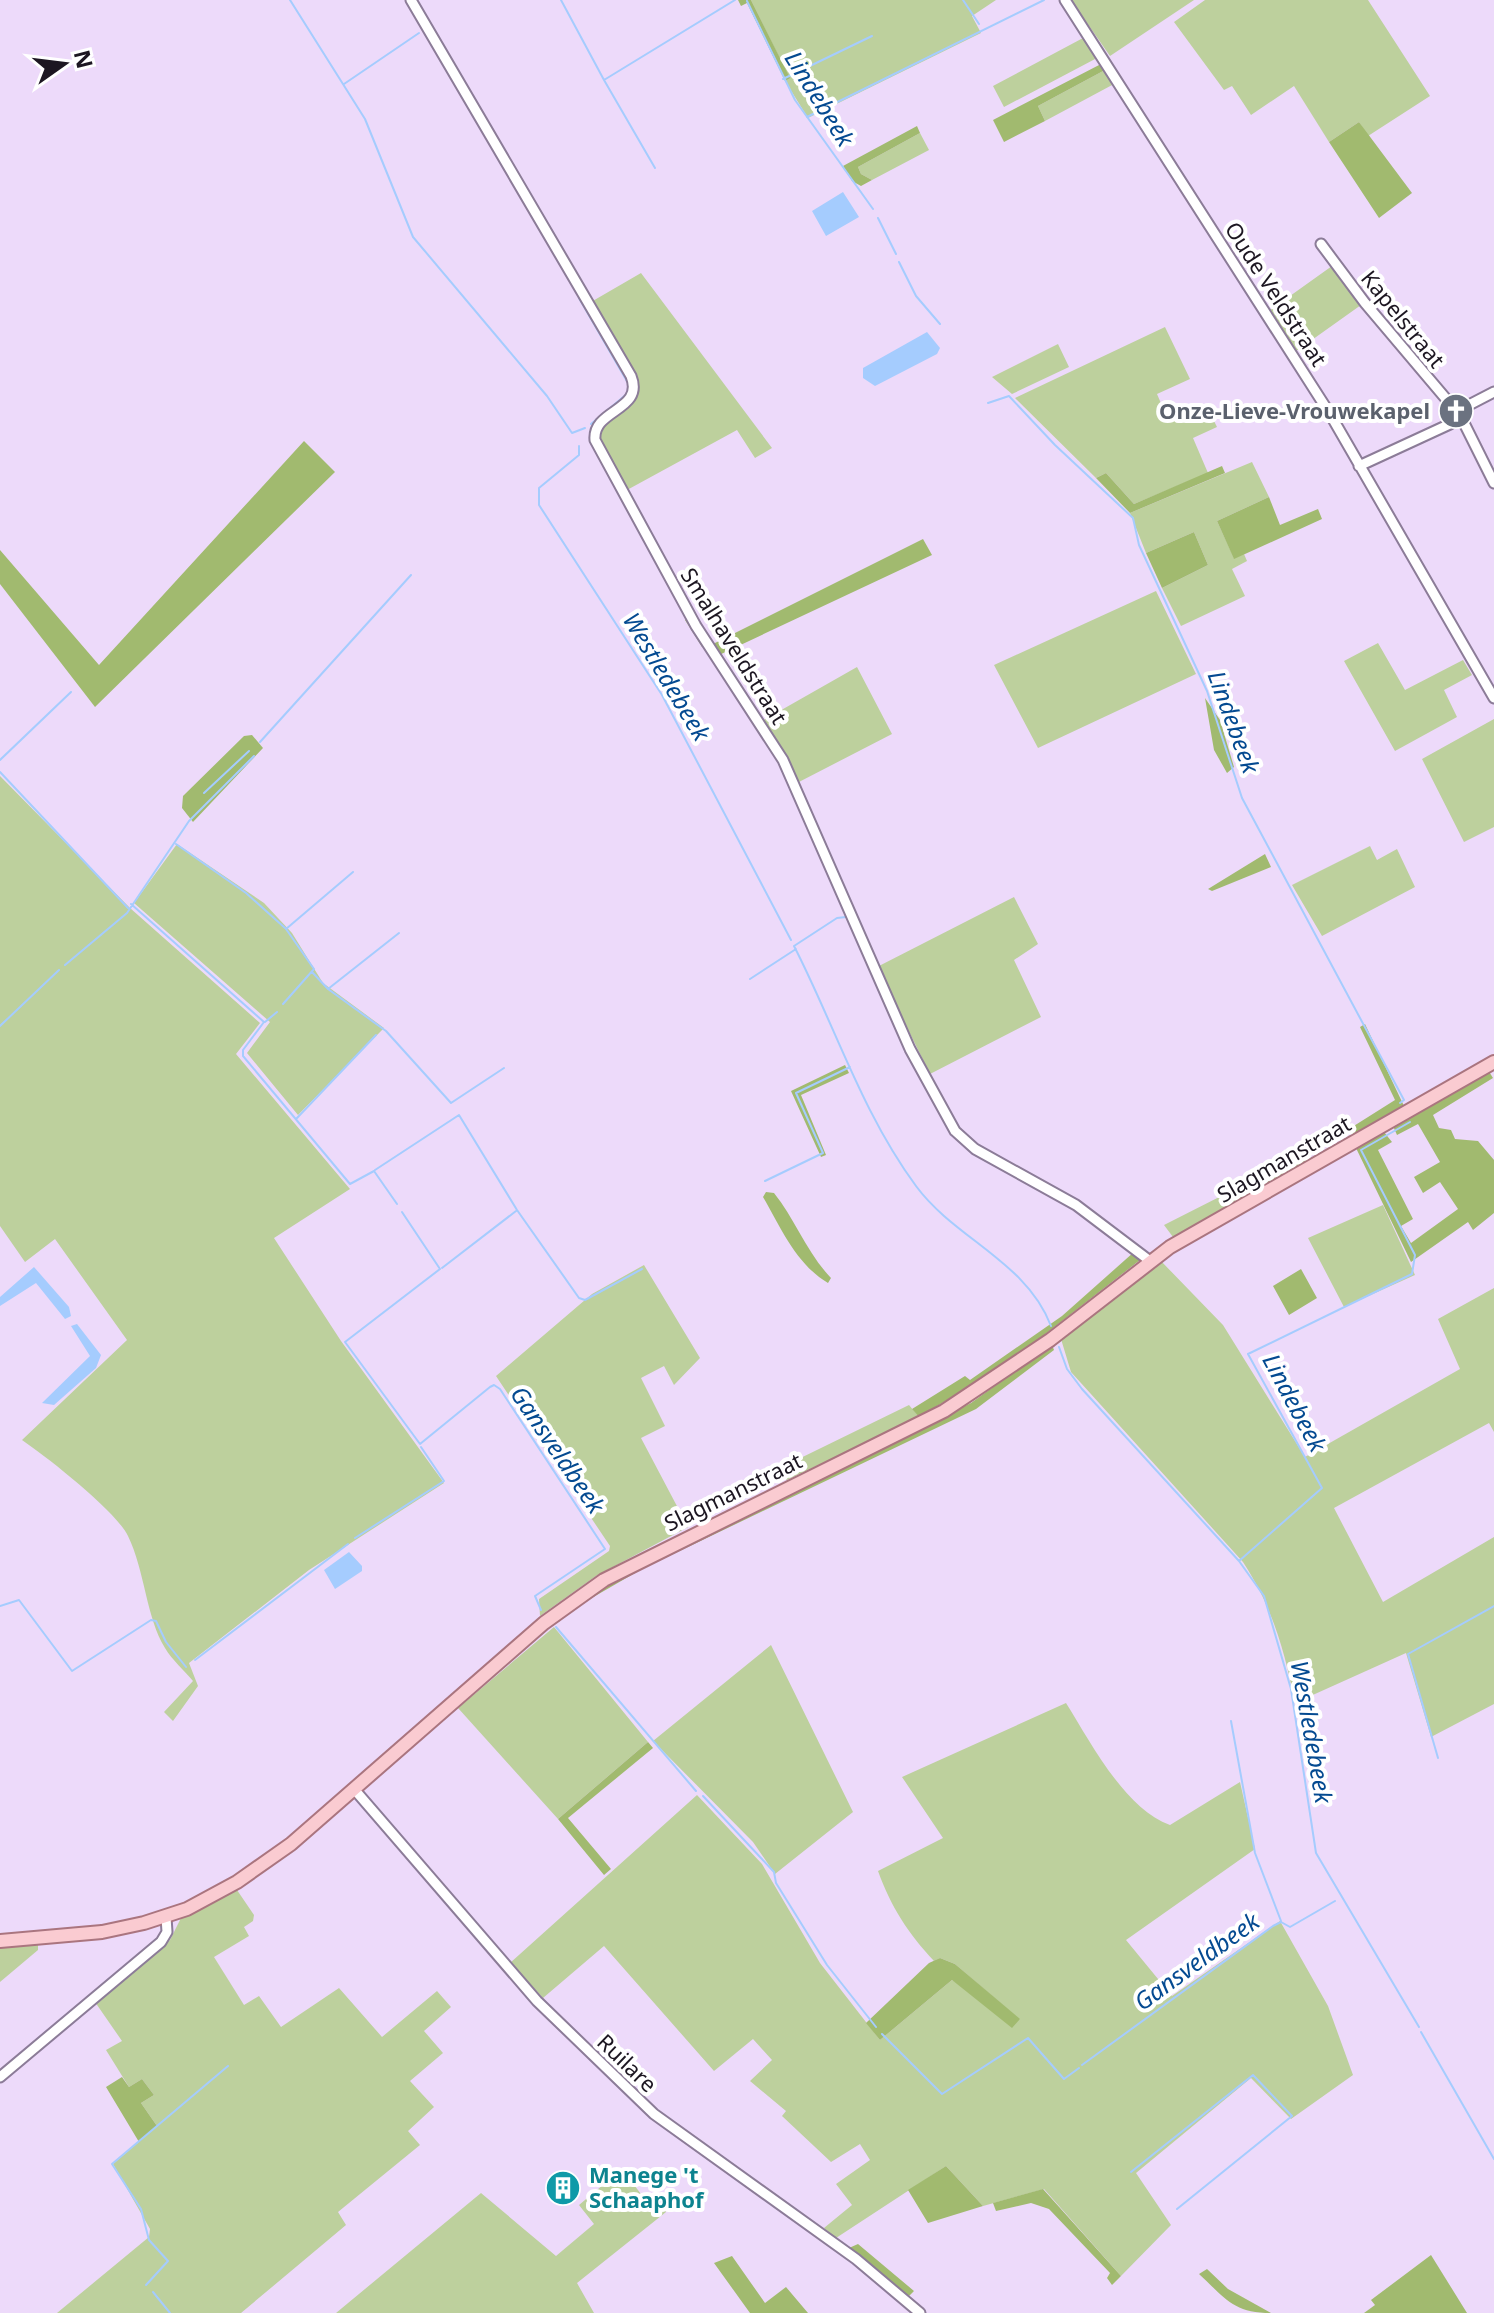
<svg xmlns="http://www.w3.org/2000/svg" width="1494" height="2313" viewBox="0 0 1494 2313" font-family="'Noto Sans',sans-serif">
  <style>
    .green { fill: #bdd09d }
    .forest { fill: #a1ba6f }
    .water { fill: #a5ccfe }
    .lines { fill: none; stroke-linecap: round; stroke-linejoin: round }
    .stream { stroke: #a5ccfe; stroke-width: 2 }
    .minor-casing { stroke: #8c7c98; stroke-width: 13 }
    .major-casing { stroke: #aa757f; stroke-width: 16 }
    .minor { stroke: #fff; stroke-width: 9 }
    .major { stroke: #facbd1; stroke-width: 12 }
    .labels { text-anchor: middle; stroke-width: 8; stroke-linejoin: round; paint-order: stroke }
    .street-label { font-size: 22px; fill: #1c1621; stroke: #fff }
    .worship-label { font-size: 22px; font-weight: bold; fill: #5b616d; stroke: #fff; text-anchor: end }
    .culture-label { font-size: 22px; font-weight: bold; fill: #0d838f; stroke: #fff; text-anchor: start }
    .water-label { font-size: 24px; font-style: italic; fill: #044a91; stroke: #fff }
  </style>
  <rect width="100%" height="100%" fill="#eddafa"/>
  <!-- green -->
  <path class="green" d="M 751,0 L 996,0 L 972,16 L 981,33 L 808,118 L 785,81 L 789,77 Z
    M 1071,0 L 1194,0 L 1110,56 Z
    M 1205,0 L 1368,0 L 1430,96 L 1368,136 L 1359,122 L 1329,142 L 1294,86 L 1251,115 L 1232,86 L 1224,90 L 1174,22 Z
    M 1083,38 L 1097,58 L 1004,107 L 993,86 Z
    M 1105,70 L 1114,84 L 1045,121 L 1038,106 Z
    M 920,133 L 929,150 L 872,180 L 861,174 L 858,167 Z
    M 1332,266 L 1361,305 L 1295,352 L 1269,311 Z
    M 641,273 L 772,448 L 755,458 L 737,430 L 627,490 L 597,437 C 603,414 636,412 639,386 L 591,302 Z
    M 1165,327 L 1190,379 L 1157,394 L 1163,408 L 1172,405 L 1178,420 L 1208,409 L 1217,427 L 1193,438 L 1208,473 L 1134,504 L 1106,473 L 1096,478 L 1015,398 Z
    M 1058,344 L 1069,367 L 1012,394 L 992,377 Z
    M 1252,462 L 1269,497 L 1217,521 L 1234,558 L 1244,554 L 1247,561 L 1232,569 L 1245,596 L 1181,626 L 1162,588 L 1208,565 L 1194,532 L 1146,553 L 1130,513 Z
    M 1156,591 L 1196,674 L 1038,748 L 994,665 Z
    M 1378,643 L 1405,690 L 1463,660 L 1472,675 L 1444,690 L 1457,717 L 1395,751 L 1344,661 Z
    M 857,667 L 892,734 L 797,783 L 762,721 Z
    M 1494,719 L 1494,827 L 1464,842 L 1422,759 Z
    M 0,776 L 130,908 L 260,1023 L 236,1054 L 350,1189 L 274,1238 L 341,1341 L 444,1483 L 309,1570 L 189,1663 L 198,1686 L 173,1721 L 164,1712 L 193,1681 C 184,1670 172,1660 165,1648 C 146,1617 145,1571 128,1536 C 116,1511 47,1457 22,1440 L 127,1340 L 55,1239 L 25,1262 L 0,1226 Z
    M 177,844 L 264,903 L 292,933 L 323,983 L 384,1028 L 298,1115 L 247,1053 L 270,1022 L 134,903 Z
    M 1370,846 L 1377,860 L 1397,849 L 1415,887 L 1322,936 L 1292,885 Z
    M 1014,897 L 1038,944 L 1014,960 L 1041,1017 L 930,1074 L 877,967 Z
    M 1304,1154 L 1308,1160 L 1173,1237 L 1164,1225 Z
    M 1383,1205 L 1415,1275 L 1344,1307 L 1308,1238 Z
    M 1160,1260 L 1223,1325 L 1305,1457 L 1460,1369 L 1438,1319 L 1494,1288 L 1494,1432 L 1489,1423 L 1334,1508 L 1383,1602 L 1494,1537 L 1494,1704 L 1431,1737 L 1406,1653 L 1295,1703 C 1285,1652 1272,1606 1243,1562 L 1071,1372 L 1061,1339 Z
    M 644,1265 L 700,1358 L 674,1385 L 664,1366 L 641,1378 L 665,1426 L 641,1438 L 688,1527 L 596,1576 L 540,1616 L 539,1599 L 609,1551 L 610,1546 L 496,1376 L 592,1294 Z
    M 909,1405 L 919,1417 L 787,1480 L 776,1470 Z
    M 554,1627 L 648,1742 L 558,1819 L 458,1708 Z
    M 771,1645 L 853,1812 L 775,1874 L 753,1842 L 653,1741 Z
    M 1066,1703 C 1091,1743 1125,1809 1170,1825 L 1240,1782 L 1255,1849 L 1126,1940 L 1172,1996 L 1280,1921 L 1328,2006 L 1353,2075 L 1291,2119 L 1251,2078 L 1136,2173 L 1171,2225 L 1121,2276 L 1044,2189 L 983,2206 L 946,2166 L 836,2238 L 824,2228 L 852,2205 L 836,2184 L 870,2160 L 860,2144 L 831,2162 L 782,2116 L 786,2111 L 750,2081 L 772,2060 L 753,2039 L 714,2071 L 604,1946 L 543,1998 L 510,1963 L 697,1795 L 762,1864 L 820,1963 L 880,2040 L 952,1980 L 1020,2020 L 955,1964 L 940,1958 L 934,1961 C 908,1933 891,1907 878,1871 L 943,1838 L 902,1777 Z
    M 237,1890 L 254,1915 L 253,1921 L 244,1927 L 249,1936 L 214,1957 L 244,2005 L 259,1996 L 281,2027 L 339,1988 L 382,2037 L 437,1991 L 451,2007 L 424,2031 L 443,2053 L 410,2081 L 434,2107 L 408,2131 L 420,2145 L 338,2212 L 346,2225 L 241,2313 L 57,2313 L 149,2237 L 150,2229 L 113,2164 L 157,2126 L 141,2103 L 154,2095 L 142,2079 L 129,2087 L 106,2050 L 122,2041 L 95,2002 L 170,1940 L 181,1918 Z
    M 38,1945 L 38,1950 L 0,1982 L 0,1948 Z
    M 622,2169 L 647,2202 L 654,2196 L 666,2212 L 577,2283 L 594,2313 L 336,2313 L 481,2193 L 556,2256 L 594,2224 L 579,2205 Z"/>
  <!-- forest -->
  <path class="forest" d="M 738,0 L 751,0 L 790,78 L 785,81 L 747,3 L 741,6 Z
    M 1101,64 L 1105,70 L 1038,106 L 1045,121 L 1004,142 L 993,120 Z
    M 1359,122 L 1412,193 L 1379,218 L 1329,142 Z
    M 917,126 L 920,133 L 858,167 L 861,174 L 872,180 L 861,186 L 852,181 L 843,166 Z
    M 304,441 L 335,472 L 95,707 L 0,584 L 0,550 L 99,665 Z
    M 1222,466 L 1225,473 L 1130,513 L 1096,478 L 1106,473 L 1134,504 Z
    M 1269,497 L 1280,525 L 1318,509 L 1322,519 L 1234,559 L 1217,521 Z
    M 1194,532 L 1208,565 L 1162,588 L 1146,553 Z
    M 923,539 L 932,555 L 717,656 L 709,643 L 702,647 L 685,620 L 694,613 L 713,644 Z
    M 1205,698 L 1220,720 L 1234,767 L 1227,773 L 1214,750 Z
    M 252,735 L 263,748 L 193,822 L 182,808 L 183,796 L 244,736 Z
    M 1265,854 L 1271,867 L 1212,891 L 1208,889 Z
    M 1365,1024 L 1404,1106 L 1353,1135 L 1349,1129 L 1395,1100 L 1360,1027 Z
    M 845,1065 L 849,1073 L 801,1095 L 826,1155 L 821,1157 L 791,1091 Z
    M 1488,1070 L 1493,1078 L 1433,1115 L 1439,1128 L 1451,1130 L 1455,1139 L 1478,1141 L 1494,1160 L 1494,1213 L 1473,1230 L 1468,1222 L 1411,1262 L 1356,1148 L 1384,1132 L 1392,1142 L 1378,1150 L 1413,1219 L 1401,1226 L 1411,1243 L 1458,1209 L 1440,1182 L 1423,1193 L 1414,1177 L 1440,1162 L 1418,1124 L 1397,1135 L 1393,1126 Z
    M 766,1192 L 774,1193 C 795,1219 807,1253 831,1278 L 828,1283 C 796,1264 781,1228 763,1197 Z
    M 1134,1252 L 1140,1260 L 1011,1361 L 919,1417 L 912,1409 L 965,1376 L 970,1380 L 1062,1316 Z
    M 1301,1269 L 1317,1298 L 1289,1315 L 1273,1286 Z
    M 1052,1345 L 1054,1350 L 976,1409 L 642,1569 L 583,1603 L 557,1623 L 555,1621 L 608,1583 L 971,1403 Z
    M 648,1742 L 653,1748 L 568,1818 L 611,1869 L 604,1875 L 558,1819 Z
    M 940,1958 L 955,1964 L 1020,2019 L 1012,2028 L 952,1980 L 880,2040 L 866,2023 L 929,1963 Z
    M 122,2077 L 129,2087 L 142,2079 L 154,2095 L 141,2103 L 157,2126 L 139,2142 L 106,2087 Z
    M 946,2166 L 983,2206 L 928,2223 L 908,2190 Z
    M 1043,2189 L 1121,2276 L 1112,2285 L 1107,2278 L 1110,2273 L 1049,2209 L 1031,2203 L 996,2211 L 993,2203 Z
    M 858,2244 L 914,2291 L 908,2297 L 849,2248 Z
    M 1431,2255 L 1467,2313 L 1364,2313 L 1375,2305 L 1371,2300 Z
    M 732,2256 L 765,2303 L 786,2287 L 808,2313 L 750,2313 L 714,2263 Z
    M 1207,2269 L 1228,2289 L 1271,2313 C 1233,2313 1225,2298 1199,2274 Z"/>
  <!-- water -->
  <path class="water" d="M 843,192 L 859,217 L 826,236 L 812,211 Z
    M 927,332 L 940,348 L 937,354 L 875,386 L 863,378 L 863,368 Z
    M 34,1267 L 69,1307 L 71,1316 L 65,1319 L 36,1283 L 0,1306 L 0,1297 Z
    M 77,1324 L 101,1355 L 96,1368 L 54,1405 L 42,1403 L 90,1356 L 71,1326 Z
    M 349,1552 L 362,1566 L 362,1571 L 335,1589 L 324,1570 Z"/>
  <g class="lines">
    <!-- stream -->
    <path class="stream" d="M 290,0 L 365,119 L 413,237 L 547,396 L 572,433 L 585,428
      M 561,0 L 604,80 L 735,0
      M 963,0 L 979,24
      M 747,1 L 795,100 L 873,209
      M 783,79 L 872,36
      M 604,80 L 655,168
      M 344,84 L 419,33
      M 807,117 L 1044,0
      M 878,218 L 896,254
      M 899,262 L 916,296 L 940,324
      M 579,298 L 628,383
      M 988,403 L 1009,396 L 1055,445 L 1133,518 L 1139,545 L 1207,691 L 1242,798 L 1404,1100 L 1400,1103
      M 591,424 L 628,393
      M 579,446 L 579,455 L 539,488 L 539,505 L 662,695 L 791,940
      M 260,742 L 411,575
      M 0,760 L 71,692
      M 0,772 L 128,908
      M 204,793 L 249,751
      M 176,844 L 246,893 L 285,928
      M 131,904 L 264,1022 L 243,1050 L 243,1056 L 350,1184 L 374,1171 L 397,1204
      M 846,917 L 837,918 L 794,946 C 835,1026 862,1113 916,1186 C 955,1239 1026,1261 1051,1326
      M 65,965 L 127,913 L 189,821 L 254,756
      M 312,972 L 328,989 L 399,933
      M 750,979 L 796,949
      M 328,989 L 386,1031 L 451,1103 L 504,1068
      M 283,1004 L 314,969 L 286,929 L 353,872
      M 265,1022 L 277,1012
      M 0,1026 L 59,970
      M 297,1118 L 376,1035
      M 375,1170 L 459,1115 L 517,1210 L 579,1298 L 585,1300 L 642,1269
      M 765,1181 L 823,1153 L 796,1093 L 850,1067
      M 402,1212 L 440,1269 L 345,1342 L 420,1444 L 490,1387 L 494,1385 L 500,1389 L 605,1549 L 535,1596 L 541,1610
      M 442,1268 L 516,1211
      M 1059,1347 L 1067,1369 L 1082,1389 L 1239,1561 L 1264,1596 L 1291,1689 L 1316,1853 L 1419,2027
      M 355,1538 L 444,1481 L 421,1447
      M 1239,1561 L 1322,1488 L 1248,1354 L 1412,1274 L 1415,1255 L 1361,1150 L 1410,1122
      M 0,1606 L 19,1600 L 72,1671 L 151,1620 L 156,1621 L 166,1642 L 186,1667
      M 556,1627 L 696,1791
      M 195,1660 L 348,1544
      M 1231,1721 L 1255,1853 L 1281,1921
      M 1438,1758 L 1408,1654 L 1494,1606
      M 703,1796 L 774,1872 L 776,1883 L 827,1965 L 876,2027
      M 1421,2032 L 1494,2159
      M 882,2034 L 942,2094 L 1028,2038 L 1064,2079 L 1079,2068
      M 1082,2065 L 1273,1926 L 1281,1922 L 1290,1927 L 1335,1901
      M 1131,2172 L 1253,2075 L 1292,2116 L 1177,2209
      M 146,2285 L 168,2261 L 149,2240 L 141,2209 L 112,2164 L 228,2066
      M 153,2292 L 170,2313"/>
    <!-- minor casing -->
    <g class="minor-casing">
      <path id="minor" d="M 411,0 L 631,376 C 645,411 592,409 595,440 L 696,626 L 783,760 L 910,1049 L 955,1131 L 975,1149 L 1076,1205 L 1150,1261
        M 1065,0 L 1330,414 L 1494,698
        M 1321,244 L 1365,303 L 1447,400 L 1465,407
        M 1460,415 L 1494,483
        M 1359,466 L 1450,424 L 1465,407 L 1494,392
        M 354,1789 L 537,2001 L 654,2114 L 856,2259 L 920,2313
        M 0,2077 L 161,1942 L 167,1932 L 166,1917"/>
    </g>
    <!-- major casing -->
    <g class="major-casing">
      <path id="major" d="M 0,1941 L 102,1932 L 144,1923 L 187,1909 L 237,1882 L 291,1844 L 544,1623 L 604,1580 L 944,1411 L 1050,1340 L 1170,1247 L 1494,1062"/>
    </g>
    <!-- minor -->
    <use href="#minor" class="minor"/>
    <!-- major -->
    <use href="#major" class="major"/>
  </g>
  <!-- icons -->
  <defs>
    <g id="church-disc" transform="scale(1.8)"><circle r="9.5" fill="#6b7280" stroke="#fff"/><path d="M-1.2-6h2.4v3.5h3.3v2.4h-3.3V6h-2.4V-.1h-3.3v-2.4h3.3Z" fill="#fff"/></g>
    <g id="building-disc" transform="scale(1.8)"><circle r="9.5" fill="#0f9aa8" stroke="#fff"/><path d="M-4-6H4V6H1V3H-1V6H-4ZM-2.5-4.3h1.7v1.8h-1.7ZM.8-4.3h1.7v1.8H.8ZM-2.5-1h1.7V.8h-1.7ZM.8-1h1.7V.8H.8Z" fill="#fff"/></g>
  </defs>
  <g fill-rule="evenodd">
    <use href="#church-disc" x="1456" y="411"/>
    <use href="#building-disc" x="563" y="2188"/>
  </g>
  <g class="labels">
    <!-- street labels -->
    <g class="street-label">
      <text transform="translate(1276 294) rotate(57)" y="8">Oude Veldstraat</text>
      <text transform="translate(1403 319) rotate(51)" y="8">Kapelstraat</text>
      <text transform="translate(734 646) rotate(58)" y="8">Smalhaveldstraat</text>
      <text transform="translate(1284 1159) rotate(-30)" y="8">Slagmanstraat</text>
      <text transform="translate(733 1492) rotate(-26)" y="8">Slagmanstraat</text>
      <text transform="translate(627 2063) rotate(44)" y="8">Ruilare</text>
    </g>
    <!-- worship labels -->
    <g class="worship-label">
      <text x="1430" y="419">Onze-Lieve-Vrouwekapel</text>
    </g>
    <!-- culture labels -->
    <g class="culture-label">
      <text x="589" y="2183">Manege 't<tspan x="589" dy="25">Schaaphof</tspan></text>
    </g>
    <!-- water labels -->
    <g class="water-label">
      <text transform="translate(819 99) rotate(58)" y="8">Lindebeek</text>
      <text transform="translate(666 677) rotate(59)" y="8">Westledebeek</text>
      <text transform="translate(1233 722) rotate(70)" y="8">Lindebeek</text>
      <text transform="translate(1294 1403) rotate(62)" y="8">Lindebeek</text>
      <text transform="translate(557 1450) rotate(56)" y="8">Gansveldbeek</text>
      <text transform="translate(1311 1732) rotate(80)" y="8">Westledebeek</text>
      <text transform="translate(1197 1962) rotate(-36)" y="8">Gansveldbeek</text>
    </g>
  </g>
  <!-- north arrow -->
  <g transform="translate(64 64) rotate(76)" stroke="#ffffff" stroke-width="6" paint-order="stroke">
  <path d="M0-6L14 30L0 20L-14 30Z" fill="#1c1621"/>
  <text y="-12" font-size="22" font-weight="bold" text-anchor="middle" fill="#1c1621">N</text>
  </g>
</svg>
